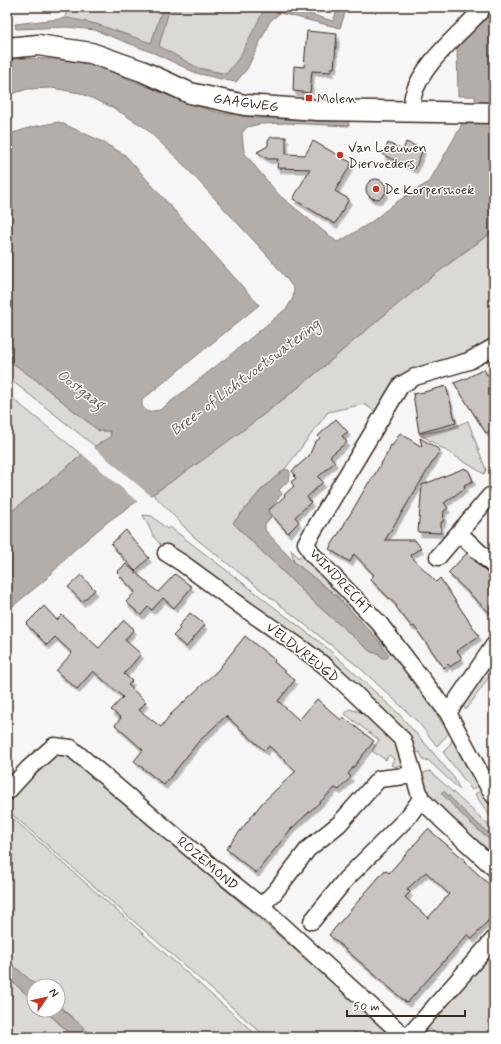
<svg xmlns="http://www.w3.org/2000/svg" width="501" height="1044" viewBox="0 0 501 1044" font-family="Mynerve,sans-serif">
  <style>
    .green { fill: #dbd9d6; stroke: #8b827a }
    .water { fill: #b4aeaa; stroke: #847972 }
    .pier { fill: #f7f6f6 }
    .building { fill: #c9c3c1; stroke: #3b2a1e; fill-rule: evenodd; filter: url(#shadow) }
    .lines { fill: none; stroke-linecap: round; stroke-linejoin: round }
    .minor-casing { stroke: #3b2a1e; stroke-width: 19 }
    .major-casing { stroke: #3b2a1e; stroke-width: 23 }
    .minor { stroke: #fff; stroke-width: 16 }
    .major { stroke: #fff; stroke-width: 20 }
    .poi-dot { fill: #c8321e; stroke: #fff; stroke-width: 1.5 }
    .labels { text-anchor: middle; stroke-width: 3; stroke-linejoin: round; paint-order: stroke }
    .poi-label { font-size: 14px; fill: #3b2a1e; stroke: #fff; text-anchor: start }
    .street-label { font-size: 14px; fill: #3b2a1e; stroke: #fff }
    .water-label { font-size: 15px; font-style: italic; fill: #65584f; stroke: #fff }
  </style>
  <defs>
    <filter id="shadow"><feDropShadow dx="2.5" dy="4.5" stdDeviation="0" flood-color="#0004"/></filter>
  </defs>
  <rect width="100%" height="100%" fill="#f7f6f6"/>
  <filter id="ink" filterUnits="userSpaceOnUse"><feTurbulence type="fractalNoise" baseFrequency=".025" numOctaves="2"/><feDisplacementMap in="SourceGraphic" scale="8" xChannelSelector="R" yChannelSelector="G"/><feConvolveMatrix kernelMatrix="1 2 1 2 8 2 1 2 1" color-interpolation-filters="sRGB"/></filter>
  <g filter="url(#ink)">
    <!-- green -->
    <path class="green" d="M 70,7 L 267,7 L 267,17 L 242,63 L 227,74 L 198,68 L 116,32 L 64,18 Z
      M 494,231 L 494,335 C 475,349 453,359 430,367 C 423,370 413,369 406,373 C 395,378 383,402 376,412 L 364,404 L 328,412 L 285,469 L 263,488 L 233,523 L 316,604 L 371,652 L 389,656 L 379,641 L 338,597 L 294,562 L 291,549 L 298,558 L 301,556 L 303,557 L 306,554 L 372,622 L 433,708 L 443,725 L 449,726 L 452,732 L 449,733 L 437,746 L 418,722 L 360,668 L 194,537 L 153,494 C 207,457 259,419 309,379 C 335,358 358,336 383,316 C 419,286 456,258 494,231 Z
      M 7,359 L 36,380 L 99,431 L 110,431 L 111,437 L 95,446 L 7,377 Z
      M 7,394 L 82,455 L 7,515 Z
      M 468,421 L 486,470 L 484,474 L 419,434 L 448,429 Z
      M 143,515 L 152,516 L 167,529 L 170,527 L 326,647 L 397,712 L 430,749 L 454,778 L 460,790 L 428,760 L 424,761 L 420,752 L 415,753 L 406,734 L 165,550 L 154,537 Z
      M 494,655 L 494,670 L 466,710 L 462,704 Z
      M 349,709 L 361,712 L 396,743 L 402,761 L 400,765 L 395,767 L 391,765 L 394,759 L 389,755 L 386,760 L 372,751 L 379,740 L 345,714 Z
      M 454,736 L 457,741 L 456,748 L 475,782 L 480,783 L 481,784 L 472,790 L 443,752 L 449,746 Z
      M 59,754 L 72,757 L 396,1037 L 361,1037 L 355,1032 L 350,1037 L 266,1037 L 7,810 L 7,803 L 48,758 Z
      M 430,771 L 494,830 L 494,838 L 472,819 L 465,818 L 494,844 L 494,855 L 435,803 L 427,790 L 421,774 Z
      M 483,789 L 494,806 L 494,819 L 490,816 L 475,794 Z
      M 7,813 L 259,1037 L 94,1037 L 58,1005 L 58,986 L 37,986 L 7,960 Z
      M 494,946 L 494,1037 L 439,1037 L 430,1029 L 423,1032 L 429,1037 L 417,1037 Z
      M 7,977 L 34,1001 L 34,1010 L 44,1010 L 74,1037 L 7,1037 Z"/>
    <!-- water -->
    <path class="water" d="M 163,7 L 170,7 L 159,46 L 198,68 L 226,74 L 239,58 L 264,10 L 273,7 L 286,7 L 333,21 L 338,7 L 347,7 L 340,28 L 280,13 L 270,21 L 247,69 L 236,82 L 225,80 L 196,73 L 156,54 L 95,30 L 67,27 L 16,29 L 15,24 L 68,18 L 96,24 L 151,43 Z
      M 492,7 L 494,7 L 494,231 L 462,253 L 383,316 L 311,377 L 254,422 L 200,462 L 153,494 L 139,500 L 110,520 L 73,551 L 46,579 L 7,611 L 7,515 L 82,455 L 111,436 L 110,431 L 99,431 L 36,380 L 7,359 L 7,135 L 32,127 L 59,122 L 99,140 L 125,155 L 259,305 L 142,400 L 142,406 L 147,412 L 160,410 L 229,356 L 287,308 L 293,298 L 294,289 L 286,278 L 268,256 L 179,160 L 144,127 L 112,107 L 80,93 L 52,88 L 28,89 L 7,95 L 7,61 L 18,58 L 53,59 L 77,62 L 102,68 L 182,101 L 216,112 L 256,118 L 302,118 L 348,120 L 349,126 L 285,123 L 260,124 L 247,127 L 242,133 L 243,144 L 244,152 L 258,170 L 279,195 L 337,242 L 342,240 L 370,223 L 395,203 L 429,182 L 460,128 L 462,123 L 477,124 L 475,96 L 458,96 L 457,45 Z
      M 285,469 L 289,470 C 293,479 285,484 279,490 L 282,494 L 268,511 L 271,517 L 265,524 L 265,530 L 294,562 L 338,597 L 379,641 L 389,656 L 387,658 L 382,658 L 378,653 L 371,652 L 316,604 L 233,523 L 263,488 Z
      M 444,791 L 472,819 L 494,838 L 494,844 L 465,818 L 441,793 Z
      M 7,960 L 37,986 L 34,986 L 34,1001 L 7,977 Z
      M 58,1005 L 94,1037 L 74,1037 L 44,1010 L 58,1010 Z"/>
    <!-- pier -->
    <path class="pier" d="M 92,446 L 152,497 L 139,503 L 81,453 Z"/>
    <!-- building -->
    <path class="building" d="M 307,31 L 337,34 L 334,68 L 331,68 L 331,72 L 312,71 L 310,93 L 293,91 L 294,66 L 304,67 Z
      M 271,137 L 286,137 L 286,154 L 305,155 L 313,141 L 352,163 L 335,191 L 349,199 L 335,224 L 293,199 L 310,169 L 277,168 L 278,159 L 268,159 L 257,152 L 268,146 L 268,141 Z
      M 406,142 L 423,149 L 415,169 L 383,155 L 388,143 L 403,150 Z
      M366 189a10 10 0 1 1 20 0a10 10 0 1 1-20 0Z
      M 484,369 L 487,375 L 494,371 L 494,429 L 486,433 L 454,383 L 467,378 Z
      M 446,386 L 456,423 L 419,433 L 413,394 L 424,392 Z
      M 336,419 L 348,432 L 342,436 L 347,442 L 330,456 L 335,462 L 318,477 L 323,482 L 307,497 L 311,502 L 295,517 L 299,522 L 288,533 L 268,511 L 285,496 L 284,495 L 294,486 L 291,482 L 296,478 L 294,476 L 295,475 L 292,471 L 309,456 L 315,442 L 320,438 L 318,436 Z
      M 400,433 L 422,447 L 420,438 L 440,450 L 385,540 L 415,540 L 421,548 L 410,555 L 436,582 L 440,578 L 479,636 L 457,651 L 462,658 L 450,667 L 448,664 L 444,668 L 414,626 L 412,627 L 396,607 L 397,606 L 370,579 L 374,575 L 354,554 L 350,562 L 329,549 L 344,525 L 347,518 L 348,518 L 369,482 L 370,482 L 388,452 L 391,445 L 392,446 Z
      M 465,468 L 466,470 L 468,469 L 473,481 L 464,485 L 465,488 L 444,503 L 448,508 L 444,511 L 443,522 L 441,522 L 441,533 L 418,532 L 422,485 Z
      M 126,530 L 132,538 L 149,558 L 135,571 L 111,544 Z
      M 467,553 L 487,573 L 493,575 L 494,577 L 494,617 L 448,573 Z
      M 126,564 L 158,592 L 175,574 L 192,587 L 174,608 L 163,598 L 152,610 L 148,607 L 141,615 L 126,602 L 135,592 L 119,575 L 120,575 L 117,572 Z
      M 81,575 L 95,590 L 82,602 L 68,587 Z
      M 44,606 L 57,620 L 62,615 L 99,648 L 124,620 L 134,629 L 125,640 L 141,654 L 124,674 L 132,681 L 128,685 L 146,702 L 139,710 L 161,727 L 170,715 L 218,670 L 245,636 L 275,660 L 274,662 L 295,680 L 278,701 L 299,720 L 317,699 L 341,720 L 343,717 L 374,741 L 348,774 L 351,777 L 339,790 L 335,788 L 291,829 L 256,873 L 226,849 L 262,803 L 296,771 L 269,746 L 265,751 L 226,716 L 199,741 L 164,785 L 134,761 L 143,750 L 115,725 L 121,718 L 111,710 L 123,697 L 93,671 L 77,689 L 56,671 L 72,653 L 55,637 L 47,645 L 26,624 Z
      M 190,613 L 205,625 L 186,647 L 173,636 L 180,629 L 178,627 Z
      M 428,829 L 465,860 L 464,861 L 494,889 L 494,914 L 472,939 L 468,934 L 407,1003 L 329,935 L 385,870 L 389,873 ZM 426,872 L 449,894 L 428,918 L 405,897 L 410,892 L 407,889 Z"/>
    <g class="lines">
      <!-- minor casing -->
      <g class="minor-casing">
        <path id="minor" d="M 411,112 C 412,107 412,101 413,96 C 423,61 461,34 484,7
          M 494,347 L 469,361 L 415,377 L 401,385 L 306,543 L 312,554 L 379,623 L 448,713 L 478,769 L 494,796
          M 459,533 L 494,566
          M 166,553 L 182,563 L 241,606 L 304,650 L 325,666 L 350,689 L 403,740 L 421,799 L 443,821 L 494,868
          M 438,557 L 490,496
          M 448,713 L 494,645
          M 7,792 L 29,768 L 54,746 L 71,748 L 205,861 L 261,906 L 405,1037
          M 261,906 L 275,892 L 308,849 L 339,824 L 379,779 L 414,775
          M 312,921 L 346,879 L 408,817 L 421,799
          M 408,1037 L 494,939"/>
      </g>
      <!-- major casing -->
      <g class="major-casing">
        <path id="major" d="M 7,48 L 38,45 L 91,53 L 142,71 L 190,93 L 245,105 L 318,110 L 494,113"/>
      </g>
      <!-- minor -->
      <use href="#minor" class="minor"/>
      <!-- major -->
      <use href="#major" class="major"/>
    </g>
  </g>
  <!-- markers -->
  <g class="poi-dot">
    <rect x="305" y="94" width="8" height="8" rx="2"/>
    <circle cx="340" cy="155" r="4"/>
    <circle cx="376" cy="189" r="4"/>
  </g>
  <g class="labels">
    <!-- poi labels -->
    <g class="poi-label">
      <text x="317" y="103">Molen</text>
      <text x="348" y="152">Van Leeuwen<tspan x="348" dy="16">Diervoeders</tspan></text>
      <text x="384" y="194">De Korpershoek</text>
    </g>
    <!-- street labels -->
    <g class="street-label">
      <text transform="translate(246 102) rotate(8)" y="5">GAAGWEG</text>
      <text transform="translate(341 581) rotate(47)" y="5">WINDRECHT</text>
      <text transform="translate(303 652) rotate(38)" y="5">VELDVREUGD</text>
      <text transform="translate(208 863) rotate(40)" y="5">ROZEMOND</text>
    </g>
    <!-- water labels -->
    <g class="water-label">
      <text transform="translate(245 377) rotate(-37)" y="5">Bree- of Lichtvoetswatering</text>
      <text transform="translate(81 389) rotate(37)" y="5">Oostgaag</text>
    </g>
  </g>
  <!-- margin -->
  <rect width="501" height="1044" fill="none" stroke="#fff" stroke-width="24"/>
  <rect x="12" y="12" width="477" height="1020" fill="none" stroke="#3b2a1e" stroke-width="1.5" filter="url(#ink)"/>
  <!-- north arrow -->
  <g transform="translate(46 998) rotate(56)"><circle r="19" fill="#ffffff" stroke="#b1aaa5"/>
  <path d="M0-3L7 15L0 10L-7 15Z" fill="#c8321e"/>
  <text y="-6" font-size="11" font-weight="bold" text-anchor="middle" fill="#3b2a1e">N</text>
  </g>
  <!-- scale -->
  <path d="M347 1010v6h118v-6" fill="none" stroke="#3b2a1e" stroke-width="2"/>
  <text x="353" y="1010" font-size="12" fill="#3b2a1e" stroke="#ffffff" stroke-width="3" paint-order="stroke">50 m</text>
</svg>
